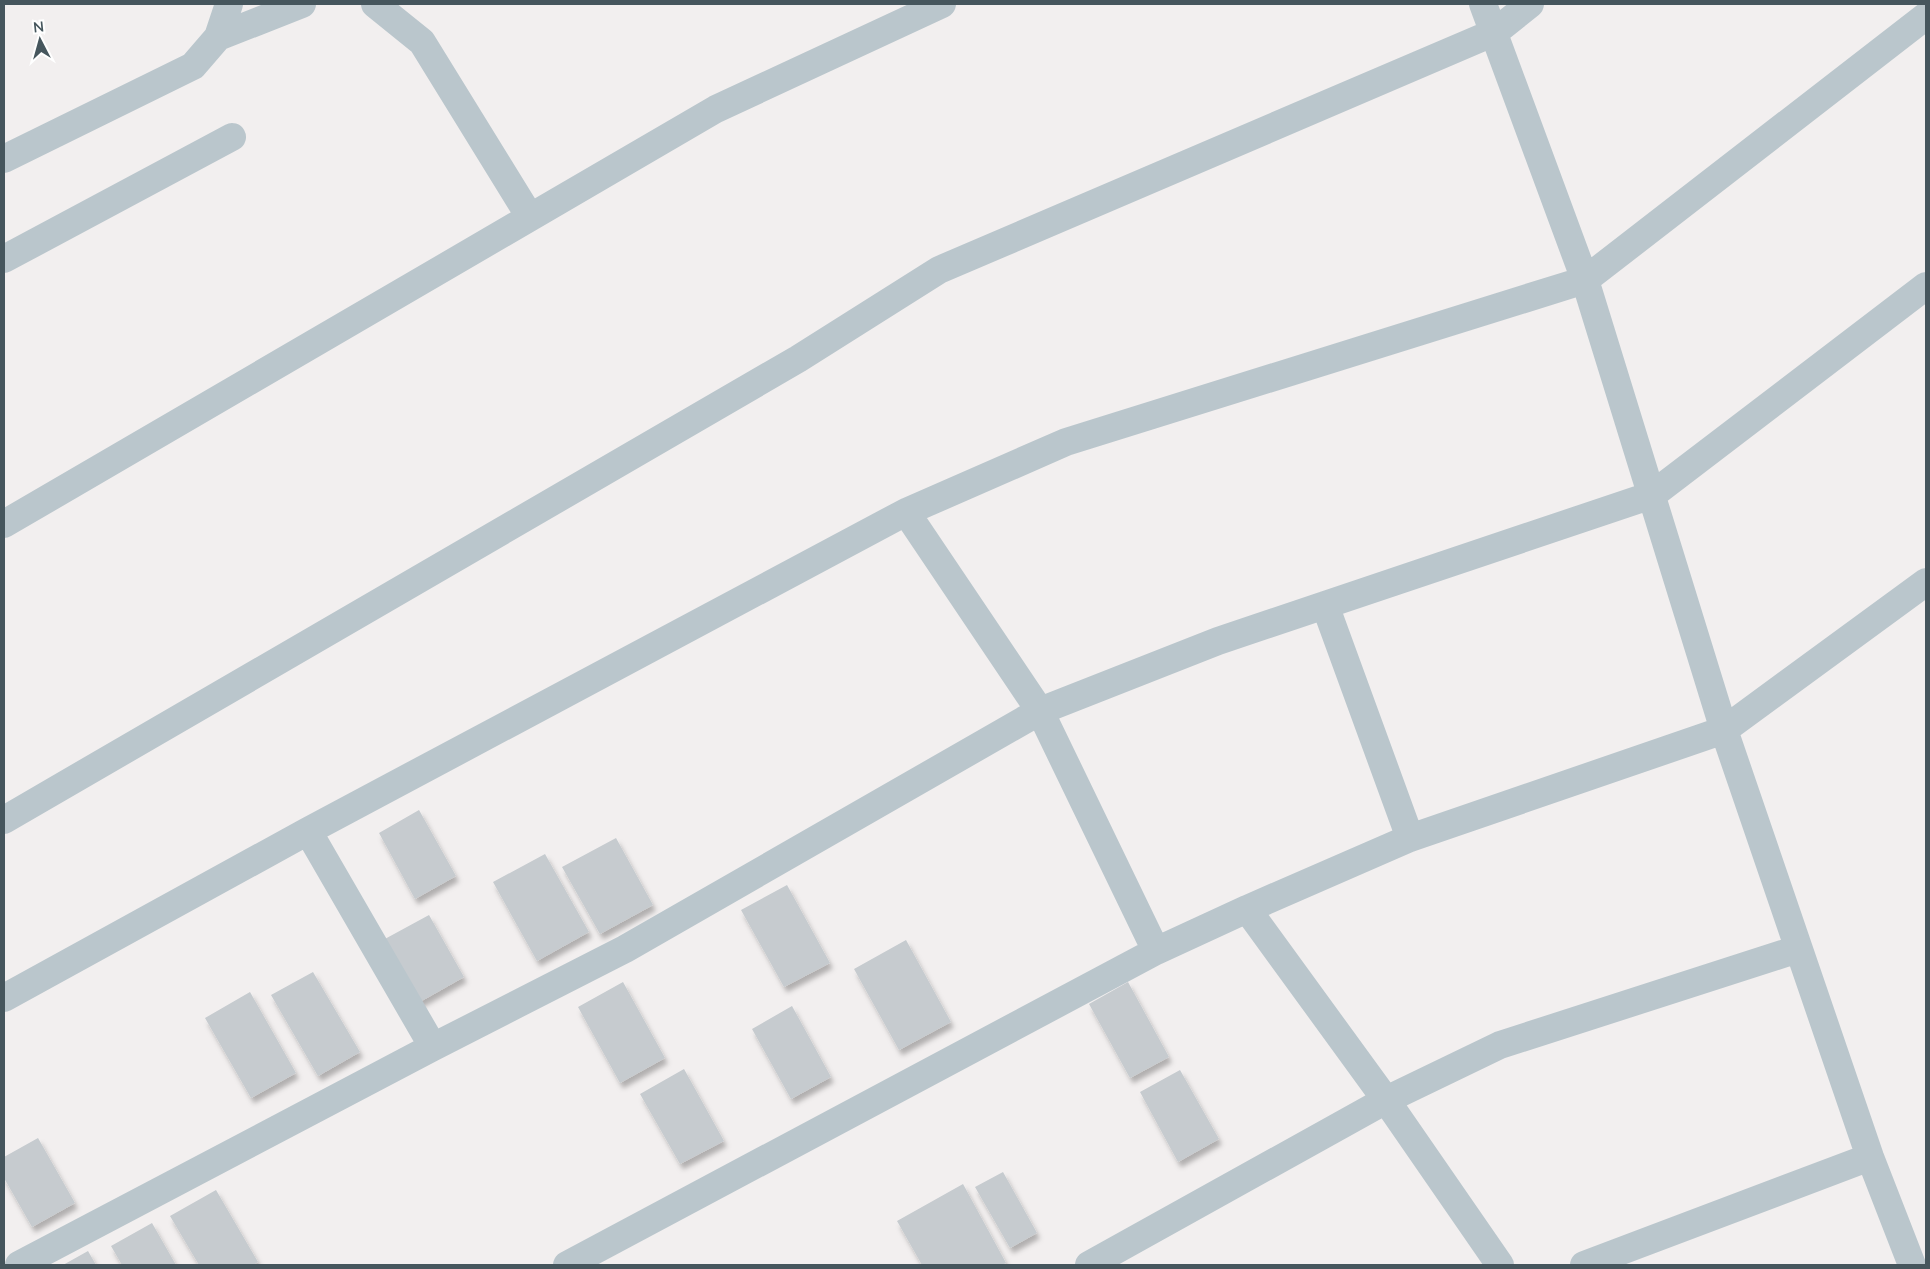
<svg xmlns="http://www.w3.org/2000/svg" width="1930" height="1269" viewBox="0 0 1930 1269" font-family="Lato,sans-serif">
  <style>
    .building { fill: #c6cbcf; filter: url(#shadow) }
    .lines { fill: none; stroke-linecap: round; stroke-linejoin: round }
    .minor { stroke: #bac6cc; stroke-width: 28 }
  </style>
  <defs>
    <filter id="shadow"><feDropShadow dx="3" dy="5.5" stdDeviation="2.5" flood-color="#0004"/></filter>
  </defs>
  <rect width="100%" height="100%" fill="#f2efef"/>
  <!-- building -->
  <path class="building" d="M 419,810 L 456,876 L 415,899 L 379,833 Z
    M 616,838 L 653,905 L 600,934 L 562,867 Z
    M 545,854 L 589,932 L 537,961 L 493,882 Z
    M 787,885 L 830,963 L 784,987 L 741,910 Z
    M 429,915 L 464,977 L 418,1003 L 383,940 Z
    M 906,940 L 951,1022 L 899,1050 L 854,969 Z
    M 313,972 L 360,1052 L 318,1076 L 271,995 Z
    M 623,982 L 665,1058 L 620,1083 L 578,1007 Z
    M 1128,982 L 1169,1057 L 1130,1078 L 1089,1004 Z
    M 250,992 L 296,1073 L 251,1098 L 205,1018 Z
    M 792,1006 L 831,1077 L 791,1099 L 752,1029 Z
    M 684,1069 L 724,1141 L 680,1164 L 640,1094 Z
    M 1180,1070 L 1219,1139 L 1178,1162 L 1140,1092 Z
    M 38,1138 L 75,1203 L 32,1227 L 4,1178 L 4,1157 Z
    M 1003,1172 L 1037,1233 L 1010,1248 L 975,1187 Z
    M 963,1184 L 1006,1263 L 1001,1265 L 922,1265 L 897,1221 Z
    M 216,1190 L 258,1262 L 253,1265 L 199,1265 L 170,1216 Z
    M 152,1223 L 176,1265 L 122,1265 L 111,1246 Z
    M 88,1251 L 96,1265 L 63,1265 Z"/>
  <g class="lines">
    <!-- minor -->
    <path class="minor" d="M 375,4 L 422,42 L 530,217
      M 1483,4 L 1585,280 L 1724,730 L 1410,838 L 1247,909 L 1386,1100 L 1500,1265
      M 218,37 L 302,4
      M 4,159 L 193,66 L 218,37 L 229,4
      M 4,259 L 232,137
      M 906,512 L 1040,711 L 1156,951
      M 4,524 L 716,109 L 942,4
      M 1325,605 L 1410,838
      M 4,820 L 798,359 L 939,270 L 1495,32 L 1530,4
      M 308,831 L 433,1047
      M 4,998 L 308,831 L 906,512 L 1066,442 L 1585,280 L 1926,16
      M 19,1265 L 433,1047 L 625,949 L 1040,711 L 1218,641 L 1652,495 L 1926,286
      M 567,1265 L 1156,951 L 1247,909
      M 1089,1265 L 1386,1100 L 1500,1045 L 1798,949
      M 1584,1265 L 1870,1157
      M 1912,1265 L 1870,1157 L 1724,730 L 1926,582"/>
  </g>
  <!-- border -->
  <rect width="1930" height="1269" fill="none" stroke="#46565d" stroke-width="10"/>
  <!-- north arrow -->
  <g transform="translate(40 40) rotate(354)" stroke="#ffffff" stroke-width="4" paint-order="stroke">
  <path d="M0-4L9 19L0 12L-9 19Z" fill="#46565d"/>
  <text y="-8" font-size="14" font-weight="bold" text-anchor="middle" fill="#46565d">N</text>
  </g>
</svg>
